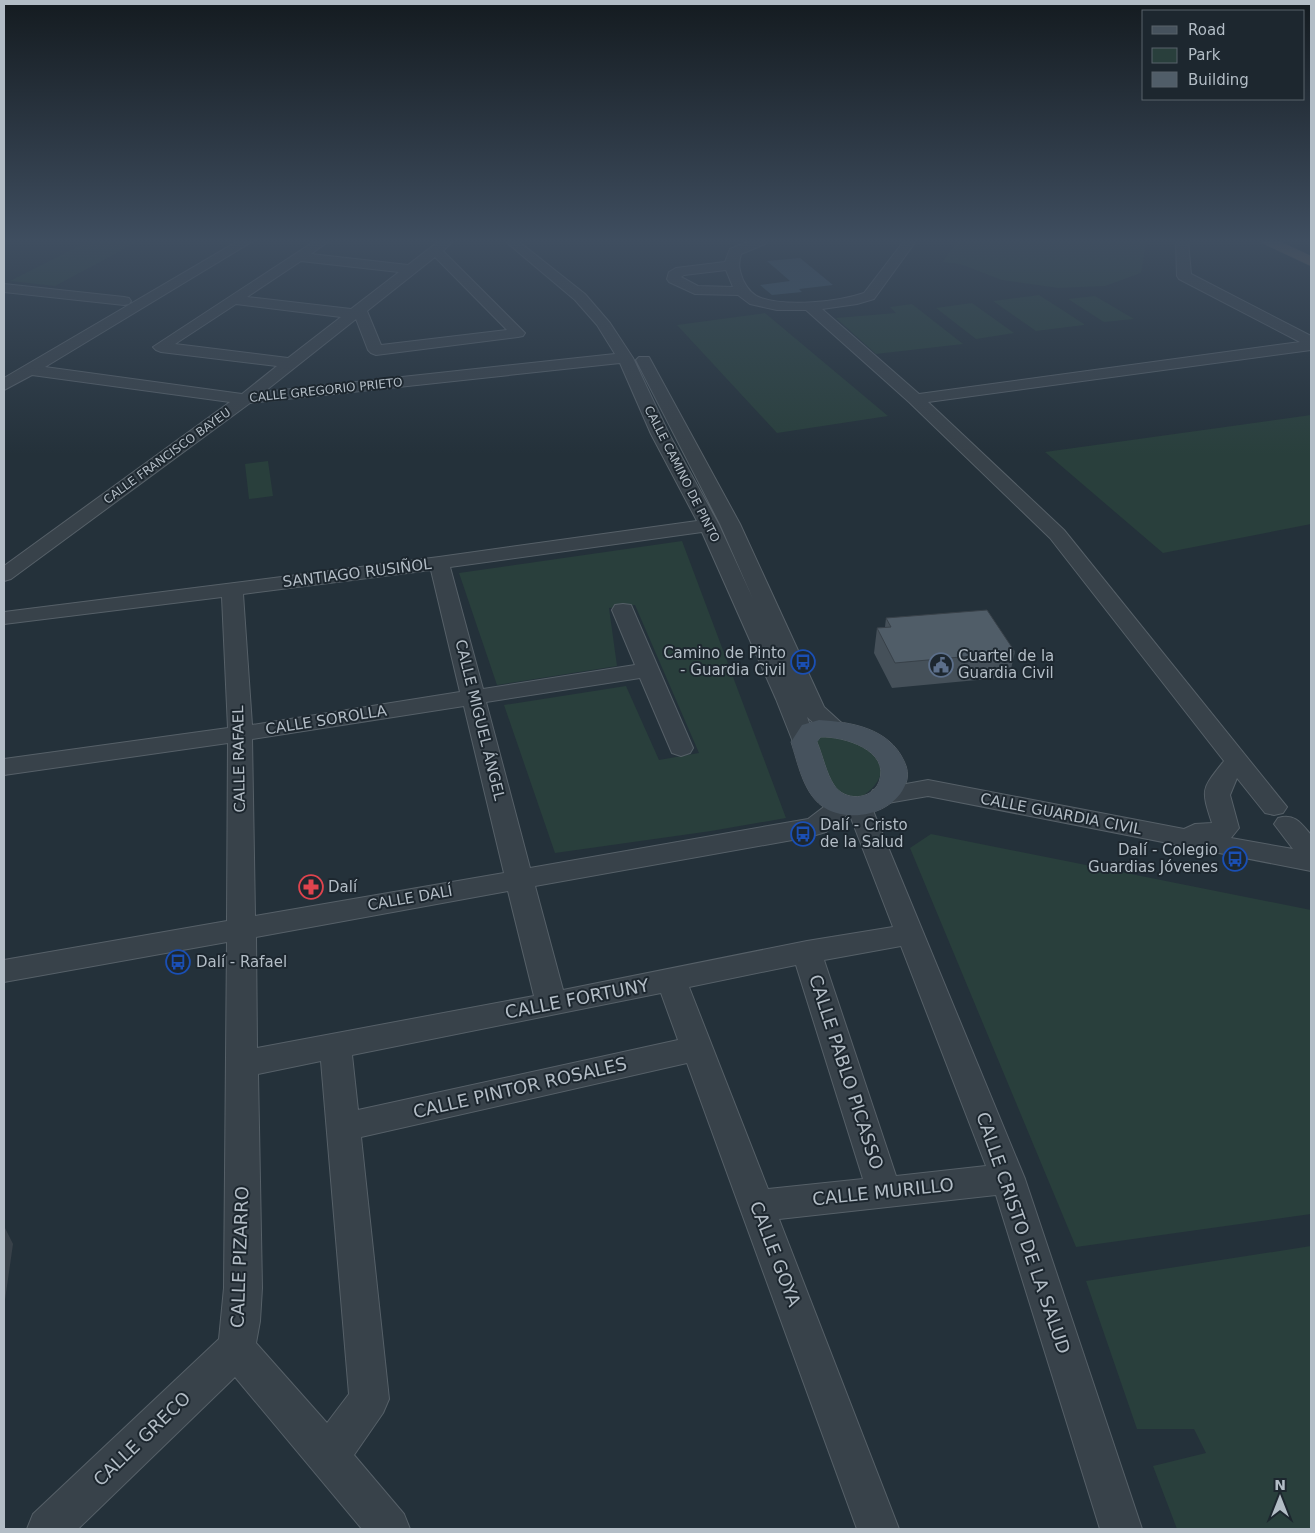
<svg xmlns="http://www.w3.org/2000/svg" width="1315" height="1533" viewBox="0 0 1315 1533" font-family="'DejaVu Sans',sans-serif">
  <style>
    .green { fill: #293f3c }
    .water { fill: #3b5161 }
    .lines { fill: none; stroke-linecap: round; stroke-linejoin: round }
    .street-casing { stroke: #566068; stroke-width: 2 }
    .secondary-casing { stroke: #566068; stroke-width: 1 }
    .highway-casing { stroke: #434d55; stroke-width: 1 }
    .street { fill: #38424a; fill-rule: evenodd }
    .secondary { fill: #46525d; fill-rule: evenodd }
    .highway { fill: #6f6156; fill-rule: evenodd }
    .wall { fill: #455059 }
    .shaded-wall { fill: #384149 }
    .building { fill: #505d68; stroke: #384149 }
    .labels { text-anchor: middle; stroke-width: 4; stroke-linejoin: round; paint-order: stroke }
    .far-street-label { font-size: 12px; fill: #b3bdc6; stroke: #1d272f }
    .street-label { font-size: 15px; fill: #b3bdc6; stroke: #1d272f }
    .poi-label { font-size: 15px; fill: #b3bdc6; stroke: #1d272f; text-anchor: start }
    .near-street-label { font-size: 18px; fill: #b3bdc6; stroke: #1d272f }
  </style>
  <rect width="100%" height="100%" fill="#24313a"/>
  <!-- green -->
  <path class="green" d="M 89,241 L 139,241 L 55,286 L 10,281 Z
    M 957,241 L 1146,241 L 1141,273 L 1105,286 L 1058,288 L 1002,280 L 960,264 L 943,262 Z
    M 1039,295 L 1084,324 L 1084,325 L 1036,331 L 993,301 Z
    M 1095,296 L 1134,319 L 1104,322 L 1068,299 Z
    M 972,303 L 1014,333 L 976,339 L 936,308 Z
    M 912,304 L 963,344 L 876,354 L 836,318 L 896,313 L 890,307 Z
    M 765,313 L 888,416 L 777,433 L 677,325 Z
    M 1311,415 L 1311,524 L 1163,553 L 1045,452 Z
    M 268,461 L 273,496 L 249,499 L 245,464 Z
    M 682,541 L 786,818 L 711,831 L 555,853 L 504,705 L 626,686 L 659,760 L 699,753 L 635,605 L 609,608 L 617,666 L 497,685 L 459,573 Z
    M 823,735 L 853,740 L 875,754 L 882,771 C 877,786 869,793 855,800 L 833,791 L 815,742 Z
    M 931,834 L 1311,910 L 1311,1214 L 1076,1247 L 910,848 Z
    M 1311,1246 L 1311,1529 L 1177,1529 L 1153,1466 L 1206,1453 L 1194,1429 L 1137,1429 L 1086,1281 Z"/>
  <!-- water -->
  <path class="water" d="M 800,258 L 833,285 L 799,289 L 802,292 L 772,295 L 760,285 L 790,281 L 767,261 Z"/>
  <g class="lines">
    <!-- street casing -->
    <g class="street-casing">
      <path id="street" d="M 238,241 L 253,241 L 45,367 L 242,394 L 277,366 L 161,352 L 156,350 L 153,347 L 315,241 L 329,241 L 311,254 L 408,265 L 439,241 L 453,241 L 443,251 L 525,333 L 523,336 L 518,337 L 376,355 L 371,353 L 368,350 L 356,319 L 264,392 L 615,354 L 597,325 L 575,300 L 505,241 L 518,241 L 585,294 L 610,323 L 633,358 L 669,434 L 719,525 L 753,599 L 720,524 L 636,360 L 639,357 L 649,357 L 740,524 L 824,707 L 847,728 L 844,733 C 827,737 819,727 807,717 L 816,742 L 813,747 L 804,750 L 795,747 L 776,699 L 702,532 L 450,567 L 483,689 L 635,665 L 612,610 L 615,605 L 623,604 L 631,605 L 693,748 L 690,753 L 681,756 L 672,753 L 640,678 L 486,702 L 530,868 L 808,819 L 833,800 L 842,798 L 852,801 L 860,799 L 869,801 L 1025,1179 L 1142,1529 L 1100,1529 L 996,1195 L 779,1219 L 899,1529 L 857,1529 L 687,1063 L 361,1137 L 389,1399 L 383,1413 L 354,1455 L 404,1514 L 410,1529 L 362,1529 L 235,1377 L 78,1529 L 27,1529 L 33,1514 L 219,1339 L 224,1288 L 227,942 L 4,982 L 4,960 L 227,921 L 228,743 L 4,775 L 4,759 L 228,728 L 222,597 L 4,624 L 4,612 L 439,557 L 697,521 L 651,434 L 620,363 L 250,403 L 11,579 L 4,581 L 4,566 L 230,402 L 32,375 L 4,390 L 4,378 ZM 435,257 L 507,330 L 381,345 L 367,311 ZM 301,261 L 399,272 L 351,309 L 247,297 ZM 236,304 L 341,317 L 288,358 L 175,344 ZM 431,570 L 460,692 L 252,725 L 243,594 ZM 464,706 L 504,873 L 255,916 L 252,739 ZM 849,813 L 893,927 L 807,941 L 563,990 L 535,886 L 809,837 L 826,832 ZM 508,891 L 534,996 L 257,1048 L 256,937 ZM 901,946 L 986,1166 L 896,1176 L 824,960 ZM 796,965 L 863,1179 L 768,1189 L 689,987 ZM 661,993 L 678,1040 L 358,1110 L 352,1055 ZM 321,1061 L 349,1394 L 327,1423 L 256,1343 L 260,1321 L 262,1288 L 258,1074 Z
        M 750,241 L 766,241 L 765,244 L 741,254 C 738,265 739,269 743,280 C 747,288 752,295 761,298 C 787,307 838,302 864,293 L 904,241 L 916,241 L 874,299 L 857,304 L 822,309 L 919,394 L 1300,342 L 1179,279 L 1177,276 L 1176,241 L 1188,241 L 1191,274 L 1311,336 L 1311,350 L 928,402 L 1064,530 L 1287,807 L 1283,813 L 1274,815 L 1265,813 L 1237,778 L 1230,795 L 1239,828 L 1231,838 L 1293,849 L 1274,824 L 1278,818 C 1295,813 1301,823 1311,835 L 1311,871 L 928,796 L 882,804 L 873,802 L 869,796 L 873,790 L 928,780 L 1184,829 L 1195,824 L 1212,823 C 1201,789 1201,790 1224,761 L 1050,538 L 909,402 L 806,310 L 777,310 L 750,304 L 738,295 L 695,294 L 669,282 L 667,279 L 669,272 L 676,268 L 725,262 L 730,249 ZM 726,270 L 733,287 L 698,286 L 681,277 L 684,275 Z
        M 4,284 L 124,297 L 129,298 L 131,301 L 129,304 L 124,305 L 4,292 Z"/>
    </g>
    <!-- secondary casing -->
    <g class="secondary-casing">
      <path id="secondary" d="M 819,720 C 851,722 889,728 904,761 C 907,767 909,775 906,783 C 895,814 848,825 822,806 C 803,792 798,763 791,742 L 802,725 ZM 821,737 C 843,736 891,750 879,782 C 871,801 844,801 834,785 C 826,773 823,756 817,742 Z"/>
    </g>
    <!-- highway casing -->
    <g class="highway-casing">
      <path id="highway" d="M 1262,241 L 1279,241 L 1311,256 L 1311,266 L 1264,244 Z"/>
    </g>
    <!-- street -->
    <use href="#street" class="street"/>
    <!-- secondary -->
    <use href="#secondary" class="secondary"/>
    <!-- highway -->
    <use href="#highway" class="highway"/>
  </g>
  <!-- wall -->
  <path class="wall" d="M 886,618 L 1015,652 L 1009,677 L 892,688 L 874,653 L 877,628 L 885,627 Z"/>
  <!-- shaded-wall -->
  <path class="shaded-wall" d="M 4,1226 L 13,1244 L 4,1307 Z"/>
  <!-- building -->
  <path class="building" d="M 987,610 L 1015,652 L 895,663 L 877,628 L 891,627 L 886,618 Z"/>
  <!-- sky -->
  <linearGradient id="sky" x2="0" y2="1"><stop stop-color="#141b20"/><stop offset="0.53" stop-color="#3f4e60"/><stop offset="1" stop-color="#3f4e60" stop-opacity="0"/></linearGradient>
  <rect width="1315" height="455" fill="url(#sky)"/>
  <!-- icons -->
  <defs>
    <g id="bus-ring" transform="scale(1.25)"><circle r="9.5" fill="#1d272f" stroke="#1a4fb4" stroke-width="1.5"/><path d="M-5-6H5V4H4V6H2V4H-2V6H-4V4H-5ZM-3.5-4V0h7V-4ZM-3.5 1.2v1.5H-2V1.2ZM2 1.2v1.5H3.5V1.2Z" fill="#1a4fb4"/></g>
    <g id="civic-ring" transform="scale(1.25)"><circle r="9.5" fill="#1d272f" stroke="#5c6f8a" stroke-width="1.5"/><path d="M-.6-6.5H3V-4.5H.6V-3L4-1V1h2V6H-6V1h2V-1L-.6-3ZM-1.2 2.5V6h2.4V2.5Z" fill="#5c6f8a"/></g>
    <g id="pharmacy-ring" transform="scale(1.25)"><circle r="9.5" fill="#1d272f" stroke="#e0444e" stroke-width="1.5"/><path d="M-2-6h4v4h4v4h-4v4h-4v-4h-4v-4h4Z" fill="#e0444e"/></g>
  </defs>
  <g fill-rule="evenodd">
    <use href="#bus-ring" x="803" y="662"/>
    <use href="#civic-ring" x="941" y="665"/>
    <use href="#bus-ring" x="803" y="834"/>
    <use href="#bus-ring" x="1235" y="859"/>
    <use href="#pharmacy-ring" x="311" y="887"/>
    <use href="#bus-ring" x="178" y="962"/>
  </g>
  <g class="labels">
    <!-- far-street labels -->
    <g class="far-street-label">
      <text transform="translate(326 390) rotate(-6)" y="4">CALLE GREGORIO PRIETO</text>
      <text transform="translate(167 456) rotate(-36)" y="4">CALLE FRANCISCO BAYEU</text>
      <text transform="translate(682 474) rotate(63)" y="4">CALLE CAMINO DE PINTO</text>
    </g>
    <!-- street labels -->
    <g class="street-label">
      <text transform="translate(357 573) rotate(-7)" y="5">SANTIAGO RUSIÑOL</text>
      <text transform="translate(326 720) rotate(-9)" y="5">CALLE SOROLLA</text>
      <text transform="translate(480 720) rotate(76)" y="5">CALLE MIGUEL ÁNGEL</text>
      <text transform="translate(239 759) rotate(-91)" y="5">CALLE RAFAEL</text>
      <text transform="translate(1061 814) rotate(11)" y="5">CALLE GUARDIA CIVIL</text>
      <text transform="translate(410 898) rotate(-10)" y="5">CALLE DALÍ</text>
    </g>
    <!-- poi labels -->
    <g class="poi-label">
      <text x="786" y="658" text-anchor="end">Camino de Pinto<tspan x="786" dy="17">- Guardia Civil</tspan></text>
      <text x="958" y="661">Cuartel de la<tspan x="958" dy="17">Guardia Civil</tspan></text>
      <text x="820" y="830">Dalí - Cristo<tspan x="820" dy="17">de la Salud</tspan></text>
      <text x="1218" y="855" text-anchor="end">Dalí - Colegio<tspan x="1218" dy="17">Guardias Jóvenes</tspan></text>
      <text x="328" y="892">Dalí</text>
      <text x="196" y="967">Dalí - Rafael</text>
    </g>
    <!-- near-street labels -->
    <g class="near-street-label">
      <text transform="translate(577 999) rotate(-11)" y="6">CALLE FORTUNY</text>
      <text transform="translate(846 1072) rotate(72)" y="6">CALLE PABLO PICASSO</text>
      <text transform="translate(520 1088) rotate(-13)" y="6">CALLE PINTOR ROSALES</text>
      <text transform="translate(883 1192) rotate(-6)" y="6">CALLE MURILLO</text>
      <text transform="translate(1023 1233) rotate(71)" y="6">CALLE CRISTO DE LA SALUD</text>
      <text transform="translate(775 1254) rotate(69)" y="6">CALLE GOYA</text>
      <text transform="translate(240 1257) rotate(-88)" y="6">CALLE PIZARRO</text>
      <text transform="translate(142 1439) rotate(-44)" y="6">CALLE GRECO</text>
    </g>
  </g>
  <!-- border -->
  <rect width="1315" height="1533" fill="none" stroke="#b3bdc6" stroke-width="10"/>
  <!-- legend -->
  <rect x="1142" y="10" width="162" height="90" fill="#1d272f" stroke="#59636b"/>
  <rect x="1152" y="26" width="25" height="8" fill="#46525d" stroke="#59636b"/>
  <text x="1188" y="35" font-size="15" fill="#b3bdc6">Road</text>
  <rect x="1152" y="48" width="25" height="15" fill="#293f3c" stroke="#59636b"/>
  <text x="1188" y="60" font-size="15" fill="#b3bdc6">Park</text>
  <rect x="1152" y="72" width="25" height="15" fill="#505d68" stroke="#59636b"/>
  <text x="1188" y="85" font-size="15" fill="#b3bdc6">Building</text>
  <!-- north arrow -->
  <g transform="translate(1280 1498)" stroke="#1d272f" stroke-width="4" paint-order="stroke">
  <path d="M0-4L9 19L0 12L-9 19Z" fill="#b3bdc6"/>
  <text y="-8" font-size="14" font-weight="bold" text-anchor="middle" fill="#b3bdc6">N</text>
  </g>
</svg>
